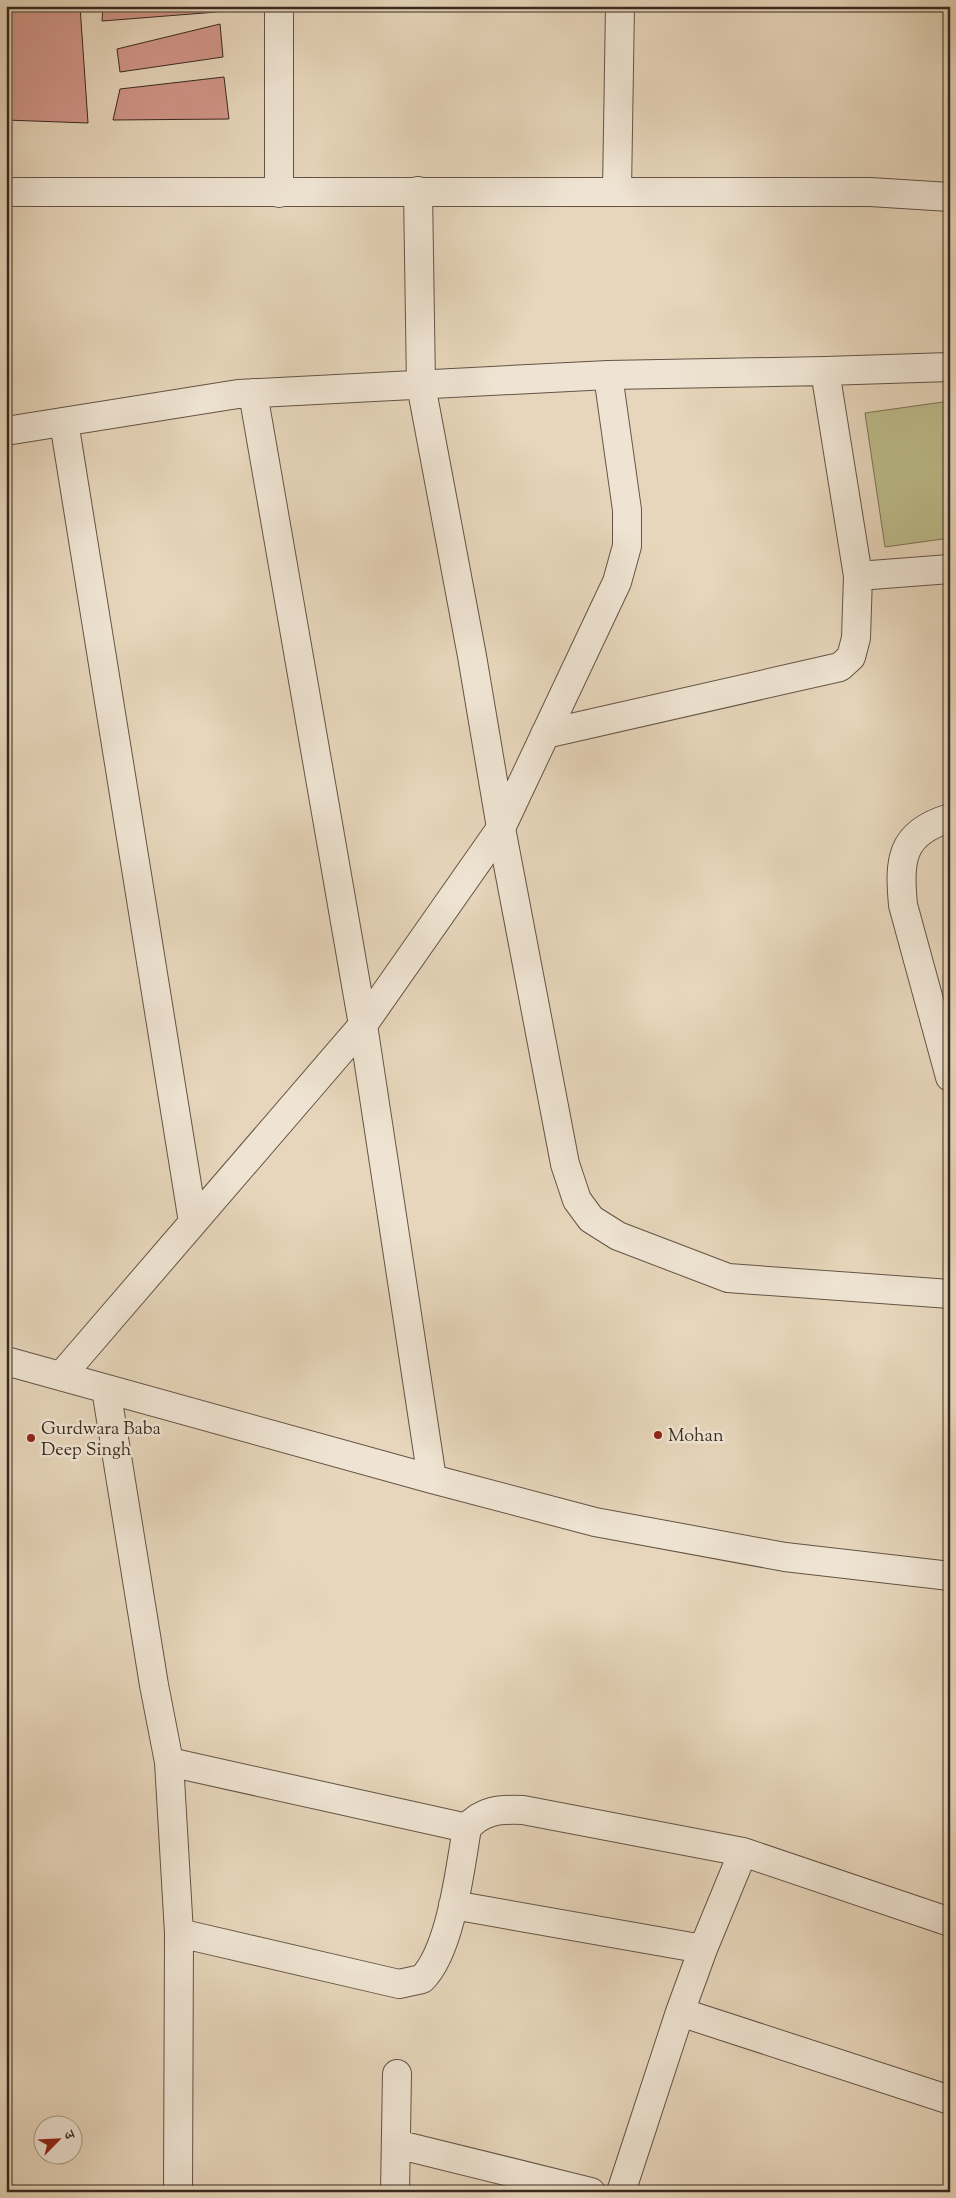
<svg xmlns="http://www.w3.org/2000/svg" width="956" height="2198" viewBox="0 0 956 2198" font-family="'Sorts Mill Goudy','Noto Serif Devanagari',serif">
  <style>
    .green { fill: #bdbc8b; stroke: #7a7255 }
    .building { fill: #d29689; stroke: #38291f }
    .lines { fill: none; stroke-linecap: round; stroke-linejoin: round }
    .minor-casing { stroke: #645446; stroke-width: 30 }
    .minor { stroke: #efe4d3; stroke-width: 28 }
    .poi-dot { fill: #8f2418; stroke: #efe4d3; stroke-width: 2 }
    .labels { text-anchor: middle; stroke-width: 5; stroke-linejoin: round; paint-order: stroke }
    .poi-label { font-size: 18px; fill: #38291f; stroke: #efe4d3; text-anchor: start }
  </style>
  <rect width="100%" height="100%" fill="#e7d6bb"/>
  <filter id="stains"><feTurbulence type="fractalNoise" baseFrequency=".004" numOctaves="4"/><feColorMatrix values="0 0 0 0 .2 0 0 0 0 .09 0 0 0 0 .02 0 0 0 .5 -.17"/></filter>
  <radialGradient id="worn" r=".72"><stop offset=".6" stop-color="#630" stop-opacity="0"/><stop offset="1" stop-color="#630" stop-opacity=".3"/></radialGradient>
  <!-- green -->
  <path class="green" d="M 950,401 L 950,538 L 885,547 L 865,413 Z"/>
  <!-- building -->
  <path class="building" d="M 6,6 L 80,6 L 88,123 L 6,120 Z
    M 103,6 L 216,6 L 217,12 L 102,21 Z
    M 220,24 L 223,57 L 120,72 L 117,49 Z
    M 224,77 L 229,119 L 113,120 L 120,89 Z"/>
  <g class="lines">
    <!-- minor casing -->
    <g class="minor-casing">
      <path id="minor" d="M 617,190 L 620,6
        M 418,191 L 421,385 L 472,656 L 501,828 L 565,1164 L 577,1200 L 591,1219 L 618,1236 L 728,1278 L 950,1294
        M 6,192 L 870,192 L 950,197
        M 279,193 L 279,6
        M 825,371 L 858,576 L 950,569
        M 608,375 L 825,371 L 950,367
        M 253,393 L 363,1025 L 432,1479
        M 64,422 L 193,1222
        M 6,431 L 238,394 L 608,375 L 627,510 L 627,546 L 617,582 L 501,828 L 363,1025 L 61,1376
        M 545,734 L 840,667 L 851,657 L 856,638 L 858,576
        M 950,818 C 900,833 899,860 903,905 L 950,1077
        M 6,1361 L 432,1479 L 595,1522 L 785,1557 L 950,1576
        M 106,1389 L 154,1685 L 169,1762 L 179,1933 L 178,2192
        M 169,1762 L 467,1828 C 482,1810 500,1809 523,1810 L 743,1852 L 950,1922
        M 453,1905 L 703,1949
        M 179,1933 L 399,1984 L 422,1979 C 451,1950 460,1869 467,1828
        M 680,2012 L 950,2100
        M 396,2144 L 591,2192
        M 395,2192 L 397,2074
        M 621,2192 L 680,2012 L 703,1949 L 743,1852"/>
    </g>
    <!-- minor -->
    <use href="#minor" class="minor"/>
  </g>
  <!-- markers -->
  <g class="poi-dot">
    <circle cx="658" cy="1435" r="5"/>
    <circle cx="31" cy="1438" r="5"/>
  </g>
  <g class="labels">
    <!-- poi labels -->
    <g class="poi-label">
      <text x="41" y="1434">Gurdwara Baba<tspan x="41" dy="21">Deep Singh</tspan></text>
      <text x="668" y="1441">Mohan</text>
    </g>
  </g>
  <!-- margin -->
  <rect width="956" height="2198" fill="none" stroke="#e7d6bb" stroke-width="25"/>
  <rect x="8" y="8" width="941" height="2183" fill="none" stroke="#38291f" stroke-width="2.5"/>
  <rect x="12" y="12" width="931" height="2173" fill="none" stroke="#38291f"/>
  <!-- north arrow -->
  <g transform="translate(58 2140) rotate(66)"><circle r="24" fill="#efe4d3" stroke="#a6998b"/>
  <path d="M0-4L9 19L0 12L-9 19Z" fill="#8f2418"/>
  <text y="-8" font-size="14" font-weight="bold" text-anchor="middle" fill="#38291f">उ</text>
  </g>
  <rect width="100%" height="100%" filter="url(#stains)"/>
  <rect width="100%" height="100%" fill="url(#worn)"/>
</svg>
